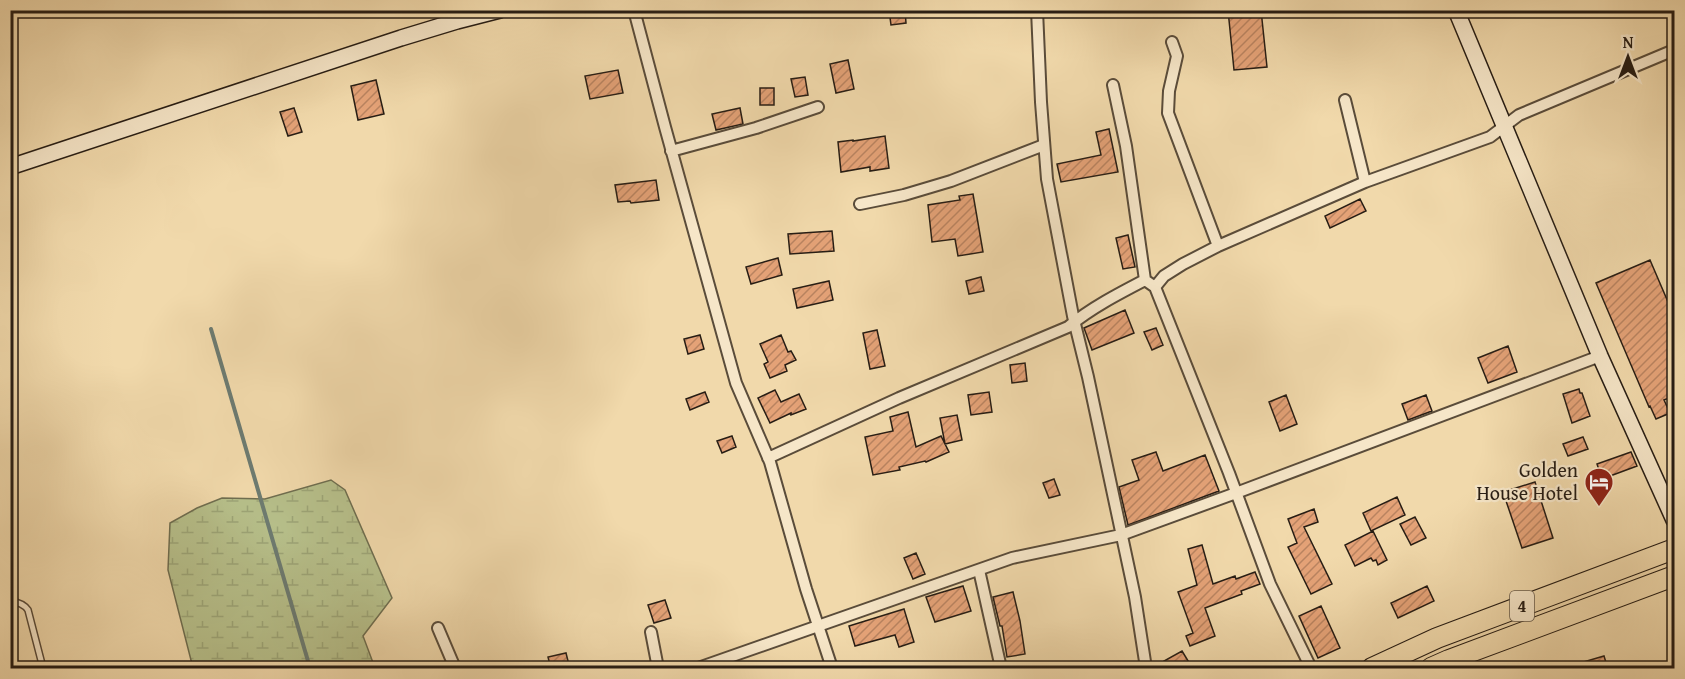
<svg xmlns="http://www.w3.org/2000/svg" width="1685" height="679" viewBox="0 0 1685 679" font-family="'Gentium Book Plus',serif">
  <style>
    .wetland { fill: url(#wetland-marsh); stroke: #6f6e50; stroke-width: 1.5 }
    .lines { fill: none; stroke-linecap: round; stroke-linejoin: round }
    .stream { stroke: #6d7b71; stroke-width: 4 }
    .building { fill: url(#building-hatch); stroke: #271d14; stroke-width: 1.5 }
    .lane-casing { stroke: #5a4c3a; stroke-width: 8 }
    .street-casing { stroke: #5a4c3a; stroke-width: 14 }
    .secondary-casing { stroke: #271d14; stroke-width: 18 }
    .highway-casing { stroke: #271d14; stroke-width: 22 }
    .lane { stroke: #f6e6c8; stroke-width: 5 }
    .street { stroke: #f6e6c8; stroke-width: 10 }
    .secondary { stroke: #f6e6c8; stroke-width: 15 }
    .highway { stroke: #f1d9ab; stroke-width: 20 }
    .labels { text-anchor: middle; stroke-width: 4.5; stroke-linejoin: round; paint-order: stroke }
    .shield { fill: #f6e6c8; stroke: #65594a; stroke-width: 1.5 }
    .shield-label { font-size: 18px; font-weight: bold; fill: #271d14 }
    .poi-label { font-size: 20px; fill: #271d14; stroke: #f6e6c8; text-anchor: end }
  </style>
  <defs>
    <pattern id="wetland-marsh" width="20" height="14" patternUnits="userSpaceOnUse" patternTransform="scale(1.5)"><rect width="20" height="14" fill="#b7c08b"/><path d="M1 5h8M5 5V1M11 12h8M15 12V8" fill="none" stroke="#9da577"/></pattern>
    <pattern id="building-hatch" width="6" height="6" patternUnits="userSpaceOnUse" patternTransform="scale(1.5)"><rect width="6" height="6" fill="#e4a277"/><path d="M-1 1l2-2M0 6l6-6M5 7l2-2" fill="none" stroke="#b98360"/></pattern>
  </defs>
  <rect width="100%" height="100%" fill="#f1d9ab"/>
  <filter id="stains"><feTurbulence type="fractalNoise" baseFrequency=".00333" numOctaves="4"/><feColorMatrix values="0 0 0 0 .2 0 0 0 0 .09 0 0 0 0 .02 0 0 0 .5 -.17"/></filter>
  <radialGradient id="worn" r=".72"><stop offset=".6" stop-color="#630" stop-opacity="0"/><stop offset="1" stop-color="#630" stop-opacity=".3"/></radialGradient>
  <!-- wetland -->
  <path class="wetland" d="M 331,480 L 345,490 L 392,598 L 363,636 L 375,668 L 193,668 L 168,570 L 170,523 L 197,508 L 222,498 L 265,499 Z"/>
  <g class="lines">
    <!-- stream -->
    <path class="stream" d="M 211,329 L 310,668"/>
  </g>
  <!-- building -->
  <path class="building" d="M 889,10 L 905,10 L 906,23 L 891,25 Z
    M 1228,10 L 1261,10 L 1267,67 L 1234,70 Z
    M 848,60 L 854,89 L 836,93 L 830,64 Z
    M 618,70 L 623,93 L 590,99 L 585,76 Z
    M 805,77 L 808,95 L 795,97 L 791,79 Z
    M 376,80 L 384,114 L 358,120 L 351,86 Z
    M 760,88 L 774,88 L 774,105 L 760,105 Z
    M 294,108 L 302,132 L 288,136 L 280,112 Z
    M 740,108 L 743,124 L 716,130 L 712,114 Z
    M 1109,129 L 1118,172 L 1061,182 L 1057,164 L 1101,155 L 1096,132 Z
    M 885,136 L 889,168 L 870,171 L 870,167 L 841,172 L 838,142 L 853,140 L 853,141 Z
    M 656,180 L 659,200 L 631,203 L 630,201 L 618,202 L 615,185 Z
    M 973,194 L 983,252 L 958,256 L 955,239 L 932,242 L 928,205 L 960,200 L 959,196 Z
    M 1360,199 L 1366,211 L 1330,228 L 1325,216 Z
    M 832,231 L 834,251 L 790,254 L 788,234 Z
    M 1128,235 L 1135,267 L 1123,269 L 1116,238 Z
    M 778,258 L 782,275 L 751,284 L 746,267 Z
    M 1650,260 L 1674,316 L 1674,396 L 1664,400 L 1670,413 L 1656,419 L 1650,406 L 1649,407 L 1596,283 Z
    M 981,277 L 984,291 L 969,294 L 966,281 Z
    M 829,281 L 833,300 L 797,308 L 793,289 Z
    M 1125,310 L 1134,333 L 1092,350 L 1084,328 Z
    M 1156,328 L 1163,345 L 1152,350 L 1144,332 Z
    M 877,330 L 885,366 L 870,369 L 863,333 Z
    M 700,335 L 704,349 L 688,354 L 684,339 Z
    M 781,335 L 788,352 L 791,351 L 796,360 L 785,365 L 787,371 L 770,378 L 764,364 L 768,362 L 760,344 Z
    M 1508,346 L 1517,372 L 1488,383 L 1478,358 Z
    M 1025,363 L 1027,381 L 1012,383 L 1010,365 Z
    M 1579,389 L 1580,393 L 1582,393 L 1590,416 L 1572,423 L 1563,394 Z
    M 775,390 L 781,402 L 799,394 L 806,409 L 791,415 L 791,413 L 770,423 L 758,398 Z
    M 705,392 L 709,402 L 690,410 L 686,399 Z
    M 989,392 L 992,412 L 971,415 L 968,395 Z
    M 1286,395 L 1297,424 L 1280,431 L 1269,402 Z
    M 1426,395 L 1432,411 L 1408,420 L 1402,404 Z
    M 908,412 L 916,447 L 941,436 L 949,452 L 926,462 L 925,461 L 899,467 L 900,470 L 873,475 L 865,437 L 893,431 L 890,417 Z
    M 957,415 L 962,440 L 945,444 L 940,418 Z
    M 732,436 L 736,447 L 722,453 L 717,441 Z
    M 1583,437 L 1588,449 L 1568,456 L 1563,444 Z
    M 1156,452 L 1163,471 L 1205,455 L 1219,491 L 1128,525 L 1119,487 L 1139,480 L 1132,460 Z
    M 1631,452 L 1637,466 L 1602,479 L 1597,464 Z
    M 1054,479 L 1060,495 L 1049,498 L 1043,483 Z
    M 1535,482 L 1553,538 L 1522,548 L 1503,492 Z
    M 1397,497 L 1405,515 L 1371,531 L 1363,513 Z
    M 1314,509 L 1318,522 L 1304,527 L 1332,584 L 1311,594 L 1288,547 L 1297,543 L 1288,519 Z
    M 1415,517 L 1426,538 L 1411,545 L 1400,524 Z
    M 1373,531 L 1387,560 L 1378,565 L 1376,560 L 1373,561 L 1371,558 L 1355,566 L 1345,545 Z
    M 1202,545 L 1213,584 L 1235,576 L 1236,579 L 1255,572 L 1260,584 L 1241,591 L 1242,594 L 1205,608 L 1215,636 L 1190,646 L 1186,636 L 1193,633 L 1178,592 L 1197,585 L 1188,549 Z
    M 916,553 L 925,574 L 913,579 L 904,558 Z
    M 963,586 L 971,611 L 935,622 L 926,597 Z
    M 1427,586 L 1434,601 L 1398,618 L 1391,603 Z
    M 1013,592 L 1020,621 L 1025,654 L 1007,657 L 1002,626 L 1000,626 L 993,597 Z
    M 665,600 L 671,618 L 654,623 L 648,605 Z
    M 1321,606 L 1340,648 L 1318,658 L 1299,616 Z
    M 904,609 L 914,642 L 899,647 L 895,635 L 855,646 L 849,626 Z
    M 1182,651 L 1193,669 L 1169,669 L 1164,661 Z
    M 566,653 L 570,669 L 551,669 L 548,657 Z
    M 1604,656 L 1608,669 L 1573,669 L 1573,665 Z"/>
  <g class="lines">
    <!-- lane casing -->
    <g class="lane-casing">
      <path id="lane" d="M 10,601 C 18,602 24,604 28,610 L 43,668"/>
    </g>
    <!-- street casing -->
    <g class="street-casing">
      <path id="street" d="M 634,10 L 665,127 L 736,383 L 770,462 L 806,589 L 832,668
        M 1037,10 L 1041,102 L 1047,179 L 1073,316 L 1088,377 L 1135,597 L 1146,668
        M 1172,42 L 1177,56 L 1169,91 L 1168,113 L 1218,246
        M 1113,85 L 1126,146 L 1145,280
        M 1345,100 L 1365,182
        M 671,151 L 756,128 L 818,107
        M 860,204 L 904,195 L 951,181 L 1044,145
        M 1155,287 L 1229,473 L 1270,584 L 1311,668
        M 768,458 L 899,398 L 1068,327 C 1091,308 1118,294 1145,280 L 1155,287 L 1164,276 L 1183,264 L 1218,246 L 1365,182 L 1490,137 L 1519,115 L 1674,50
        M 979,570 L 1001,668
        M 438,628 L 455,668
        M 651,632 L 658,668
        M 698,668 L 1012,558 L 1121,535 L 1236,493 L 1600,356"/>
    </g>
    <!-- secondary casing -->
    <g class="secondary-casing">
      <path id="secondary" d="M 1456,10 L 1600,356 L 1674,520
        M 10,167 L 401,38 L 457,21 L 500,10"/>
    </g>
    <!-- highway casing -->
    <g class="highway-casing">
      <path id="highway" d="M 1372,668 L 1437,638 L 1674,549
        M 1431,668 L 1449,660 L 1674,576"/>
    </g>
    <!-- lane -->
    <use href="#lane" class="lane"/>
    <!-- street -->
    <use href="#street" class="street"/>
    <!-- secondary -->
    <use href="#secondary" class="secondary"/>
    <!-- highway -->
    <use href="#highway" class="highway"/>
  </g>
  <!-- icons -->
  <defs>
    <g id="hotel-pin" transform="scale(1.5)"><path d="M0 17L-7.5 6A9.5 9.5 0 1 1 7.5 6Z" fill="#8f2418" stroke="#f6e6c8"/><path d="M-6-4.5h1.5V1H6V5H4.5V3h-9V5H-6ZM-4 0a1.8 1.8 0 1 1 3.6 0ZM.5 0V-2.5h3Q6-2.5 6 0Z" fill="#fff"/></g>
  </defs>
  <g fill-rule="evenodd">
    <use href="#hotel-pin" x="1599" y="482"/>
  </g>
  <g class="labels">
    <!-- shield labels -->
    <rect class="shield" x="1510" y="591" width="24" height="30" rx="4.5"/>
    <g class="shield-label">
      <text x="1522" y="612">4</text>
    </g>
    <!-- poi labels -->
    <g class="poi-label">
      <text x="1578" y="477">Golden<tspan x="1578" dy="23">House Hotel</tspan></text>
    </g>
  </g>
  <!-- margin -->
  <rect width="1685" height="679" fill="none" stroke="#f1d9ab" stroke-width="36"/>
  <rect x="12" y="12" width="1661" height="655" fill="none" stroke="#271d14" stroke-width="3"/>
  <rect x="18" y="18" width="1649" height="643" fill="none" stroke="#271d14" stroke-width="1.5"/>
  <!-- north arrow -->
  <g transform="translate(1628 57)" stroke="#f6e6c8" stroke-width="4.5" paint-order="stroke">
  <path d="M0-4.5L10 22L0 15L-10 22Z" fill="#271d14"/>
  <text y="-9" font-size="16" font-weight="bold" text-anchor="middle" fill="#271d14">N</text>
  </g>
  <rect width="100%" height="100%" filter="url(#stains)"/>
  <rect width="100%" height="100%" fill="url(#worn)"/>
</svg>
